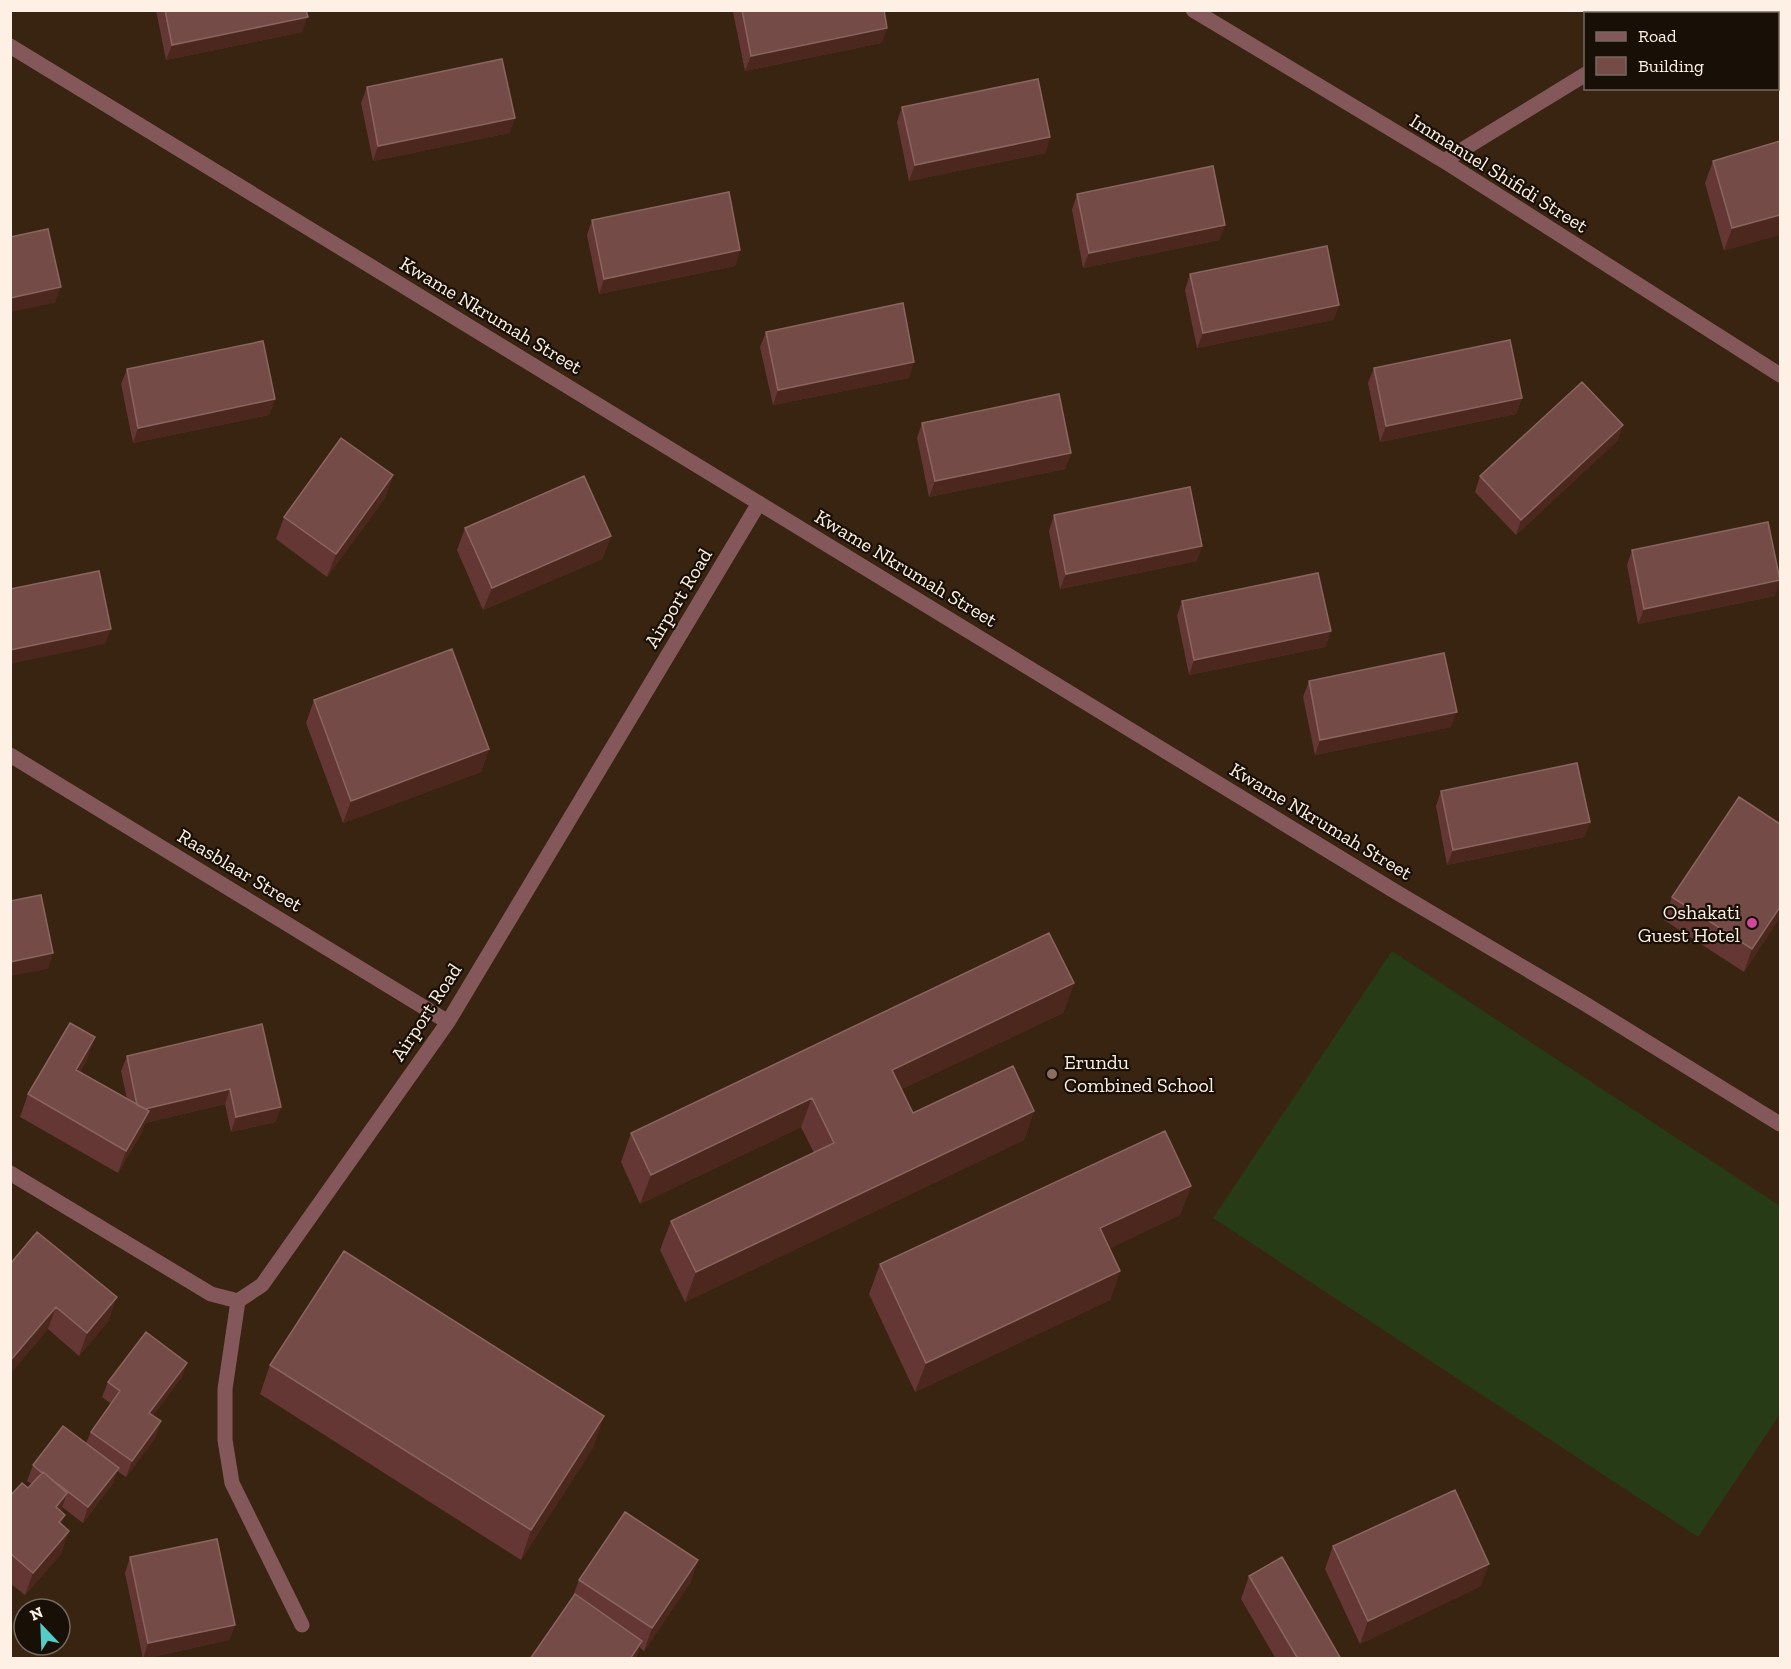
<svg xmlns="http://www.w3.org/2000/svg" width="1791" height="1669" viewBox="0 0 1791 1669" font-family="'Zilla Slab',serif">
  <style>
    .pitch { fill: #283b17 }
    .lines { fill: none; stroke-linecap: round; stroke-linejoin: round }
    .minor { stroke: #84585b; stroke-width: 15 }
    .wall { fill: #653734 }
    .shaded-wall { fill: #4c271e }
    .building { fill: #754b47; stroke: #8a6560; stroke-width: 1.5 }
    .hotel-dot { fill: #d1479c; stroke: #180f07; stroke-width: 2 }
    .education-dot { fill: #8d6e63; stroke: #180f07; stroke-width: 2 }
    .labels { text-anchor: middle; stroke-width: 4.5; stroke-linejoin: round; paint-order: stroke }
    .street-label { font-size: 20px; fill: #fef0e4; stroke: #180f07 }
    .poi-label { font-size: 20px; fill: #fef0e4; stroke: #180f07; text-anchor: end }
  </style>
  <rect width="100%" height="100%" fill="#382410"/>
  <!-- pitch -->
  <path class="pitch" d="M 1392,951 L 1780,1206 L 1780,1414 L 1698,1537 L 1213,1218 Z"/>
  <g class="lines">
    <!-- minor -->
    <path class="minor" d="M 1193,10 L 1444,161 L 1780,375
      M 1684,14 L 1688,10
      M 10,46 L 1396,892 L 1582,1002 L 1780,1124
      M 1444,161 L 1586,74
      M 10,755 L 448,1022
      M 10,1173 L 211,1294 L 238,1301 L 262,1285 L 448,1022 L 759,503
      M 238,1301 L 225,1389 L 225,1440 L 232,1483 L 302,1625"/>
  </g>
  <!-- wall -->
  <path class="wall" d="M 156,10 L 306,10 L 302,32 L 166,60 Z
    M 734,10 L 884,10 L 887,28 L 881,43 L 745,71 L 733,12 Z
    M 367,87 L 515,118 L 509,133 L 373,161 L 361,103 Z
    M 902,107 L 1050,137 L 1045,153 L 909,181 L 897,122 Z
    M 1780,141 L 1724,251 L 1705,183 L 1713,161 Z
    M 1077,194 L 1225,225 L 1219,240 L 1083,268 L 1072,210 Z
    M 592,220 L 740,250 L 735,266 L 599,294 L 587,235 Z
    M 1190,274 L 1339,305 L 1333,320 L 1197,348 L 1185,290 Z
    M 766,332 L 909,378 L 773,405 L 760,347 Z
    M 1374,368 L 1522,398 L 1516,414 L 1380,442 L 1368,383 Z
    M 127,369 L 275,399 L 269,415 L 133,443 L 121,384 Z
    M 922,423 L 1071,453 L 1065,469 L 929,497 L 917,438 Z
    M 1623,425 L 1617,441 L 1516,535 L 1475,492 L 1480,476 Z
    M 393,475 L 385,498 L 327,577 L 276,539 L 284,517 Z
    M 1054,515 L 1197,561 L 1060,589 L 1049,531 Z
    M 465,528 L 611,536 L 602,559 L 483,610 L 457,550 Z
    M 1632,550 L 1775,596 L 1638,624 L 1627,565 Z
    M 1182,601 L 1331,631 L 1325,647 L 1189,675 L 1177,616 Z
    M 1309,681 L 1451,727 L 1315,755 L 1303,697 Z
    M 314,700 L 489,749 L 481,772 L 343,823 L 306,723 Z
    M 1441,791 L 1590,822 L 1584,837 L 1447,865 L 1436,806 Z
    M 1672,897 L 1780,917 L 1744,972 L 1664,920 Z
    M 1074,983 L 1063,1013 L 902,1089 L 913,1113 L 1034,1111 L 1024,1140 L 685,1302 L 660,1250 L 671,1221 L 814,1153 L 801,1127 L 640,1204 L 621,1162 L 631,1133 Z
    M 262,1024 L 281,1107 L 275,1122 L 231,1132 L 225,1104 L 145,1123 L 141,1134 L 118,1173 L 20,1117 L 28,1094 L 87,1060 L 80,1072 L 127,1099 L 121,1071 L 127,1056 Z
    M 1191,1186 L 1180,1215 L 1110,1248 L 1120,1271 L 1110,1300 L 915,1392 L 869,1294 L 880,1264 Z
    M 10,1264 L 109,1320 L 79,1356 L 48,1329 L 10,1374 Z
    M 187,1363 L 181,1378 L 153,1415 L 156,1437 L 126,1477 L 117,1471 L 113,1483 L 83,1523 L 62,1507 L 61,1511 L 61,1554 L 25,1595 L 10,1583 L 10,1496 L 28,1488 L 32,1484 L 27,1481 L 33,1465 L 86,1443 L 91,1432 L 111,1404 L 102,1397 L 108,1382 Z
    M 270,1365 L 594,1446 L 521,1560 L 260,1394 Z
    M 1333,1546 L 1481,1586 L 1360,1644 L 1325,1569 Z
    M 130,1557 L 235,1625 L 229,1640 L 143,1659 L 125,1573 Z
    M 698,1560 L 690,1583 L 644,1651 L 573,1596 L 579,1580 Z
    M 1249,1576 L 1341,1659 L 1276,1659 L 1241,1599 Z"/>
  <!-- shaded-wall -->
  <path class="shaded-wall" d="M 308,17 L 302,32 L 166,60 L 172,45 Z
    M 887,28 L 881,43 L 745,71 L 751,56 Z
    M 515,118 L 509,133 L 373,161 L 378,146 Z
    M 1050,137 L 1045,153 L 909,181 L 915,165 Z
    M 1780,215 L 1780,235 L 1724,251 L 1732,228 Z
    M 1225,225 L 1219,240 L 1083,268 L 1089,253 Z
    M 740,250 L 735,266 L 599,294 L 604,279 Z
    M 61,287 L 55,303 L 10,312 L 10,298 Z
    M 1339,305 L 1333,320 L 1197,348 L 1203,333 Z
    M 914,362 L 909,378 L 773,405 L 778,390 Z
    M 1522,398 L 1516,414 L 1380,442 L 1386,426 Z
    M 275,399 L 269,415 L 133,443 L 138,428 Z
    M 1623,425 L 1617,441 L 1516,535 L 1521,520 Z
    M 1071,453 L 1065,469 L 929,497 L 935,481 Z
    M 393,475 L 385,498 L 327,577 L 336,554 Z
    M 611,536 L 602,559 L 483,610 L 492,588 Z
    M 1202,546 L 1197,561 L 1060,589 L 1066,574 Z
    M 1780,580 L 1775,596 L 1638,624 L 1644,609 Z
    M 111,629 L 105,644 L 10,664 L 10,650 Z
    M 1331,631 L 1325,647 L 1189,675 L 1194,660 Z
    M 1457,712 L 1451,727 L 1315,755 L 1320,740 Z
    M 489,749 L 481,772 L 343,823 L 351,801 Z
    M 1590,822 L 1584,837 L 1447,865 L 1453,850 Z
    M 1780,907 L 1780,917 L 1744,972 L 1752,949 Z
    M 53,953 L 48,969 L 10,976 L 10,962 Z
    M 1074,983 L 1063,1013 L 881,1099 L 892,1070 Z
    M 95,1037 L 87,1060 L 68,1092 L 76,1070 Z
    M 230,1089 L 225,1104 L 145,1123 L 141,1134 L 118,1173 L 126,1151 L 139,1110 Z
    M 812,1098 L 801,1127 L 640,1204 L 651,1175 Z
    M 281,1107 L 275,1122 L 231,1132 L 236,1117 Z
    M 1034,1111 L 1024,1140 L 685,1302 L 696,1272 Z
    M 1191,1186 L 1180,1215 L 1090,1258 L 1100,1228 Z
    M 1120,1271 L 1110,1300 L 915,1392 L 926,1363 Z
    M 117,1297 L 109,1320 L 79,1356 L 87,1333 Z
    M 56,1307 L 48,1329 L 10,1374 L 10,1361 Z
    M 187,1363 L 181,1378 L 143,1428 L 149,1413 Z
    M 604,1416 L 594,1446 L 521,1560 L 531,1530 Z
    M 161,1421 L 156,1437 L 126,1477 L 132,1461 Z
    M 119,1468 L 113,1483 L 83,1523 L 88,1507 Z
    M 67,1493 L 59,1516 L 56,1507 Z
    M 65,1515 L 57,1537 L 59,1522 Z
    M 69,1531 L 61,1554 L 25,1595 L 33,1573 Z
    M 698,1560 L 690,1583 L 644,1651 L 652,1628 Z
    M 1489,1564 L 1481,1586 L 1360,1644 L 1368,1621 Z
    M 235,1625 L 229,1640 L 143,1659 L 148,1643 Z
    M 642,1641 L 636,1659 L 630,1659 Z"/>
  <!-- building -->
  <path class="building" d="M 165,10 L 306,10 L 308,17 L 172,45 Z
    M 742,10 L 884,10 L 887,28 L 751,56 Z
    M 502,59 L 515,118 L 378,146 L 367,87 Z
    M 1038,79 L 1050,137 L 915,165 L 902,107 Z
    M 1780,141 L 1780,215 L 1732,228 L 1713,161 Z
    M 1213,166 L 1225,225 L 1089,253 L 1077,194 Z
    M 729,192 L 740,250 L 604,279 L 592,220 Z
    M 48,229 L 61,287 L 10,298 L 10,237 Z
    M 1327,246 L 1339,305 L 1203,333 L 1190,274 Z
    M 903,303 L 914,362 L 778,390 L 766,332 Z
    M 1510,340 L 1522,398 L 1386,426 L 1374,368 Z
    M 263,341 L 275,399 L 138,428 L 127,369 Z
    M 1582,382 L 1623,425 L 1521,520 L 1480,476 Z
    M 1059,394 L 1071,453 L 935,481 L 922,423 Z
    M 341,438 L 393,475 L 336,554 L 284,517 Z
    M 584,476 L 611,536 L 492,588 L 465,528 Z
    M 1190,487 L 1202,546 L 1066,574 L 1054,515 Z
    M 1768,522 L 1780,580 L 1644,609 L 1632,550 Z
    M 99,571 L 111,629 L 10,650 L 10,589 Z
    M 1318,573 L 1331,631 L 1194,660 L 1182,601 Z
    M 452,649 L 489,749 L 351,801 L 314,700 Z
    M 1444,653 L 1457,712 L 1320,740 L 1309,681 Z
    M 1577,763 L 1590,822 L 1453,850 L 1441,791 Z
    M 1739,797 L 1780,824 L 1780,907 L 1752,949 L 1672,897 Z
    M 41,895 L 53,953 L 10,962 L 10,901 Z
    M 1049,933 L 1074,983 L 892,1070 L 913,1113 L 1013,1066 L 1034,1111 L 696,1272 L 671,1221 L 834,1143 L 812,1098 L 651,1175 L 631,1133 Z
    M 70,1023 L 95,1037 L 76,1070 L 149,1111 L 126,1151 L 28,1094 Z
    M 262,1024 L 281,1107 L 236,1117 L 230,1089 L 145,1109 L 137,1105 L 127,1056 Z
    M 1165,1131 L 1191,1186 L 1100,1228 L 1120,1271 L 926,1363 L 880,1264 Z
    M 37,1232 L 117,1297 L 87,1333 L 56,1307 L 10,1361 L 10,1264 Z
    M 344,1251 L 604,1416 L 531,1530 L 270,1365 Z
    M 146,1332 L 187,1363 L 149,1413 L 161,1421 L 132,1461 L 91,1432 L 120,1391 L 108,1382 Z
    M 63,1426 L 119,1468 L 88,1507 L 54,1481 L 43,1472 L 42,1473 L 33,1465 Z
    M 43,1472 L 67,1493 L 56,1507 L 65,1515 L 59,1522 L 69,1531 L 33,1573 L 11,1554 L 10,1555 L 10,1496 L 22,1483 L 28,1488 Z
    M 1455,1490 L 1489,1564 L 1368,1621 L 1333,1546 Z
    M 625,1512 L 698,1560 L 652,1628 L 579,1580 Z
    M 217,1539 L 235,1625 L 148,1643 L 130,1557 Z
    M 1282,1557 L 1341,1659 L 1298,1659 L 1249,1576 Z
    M 575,1594 L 642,1641 L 630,1659 L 530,1659 Z"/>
  <!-- markers -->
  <circle class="hotel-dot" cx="1752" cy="923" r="6"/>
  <circle class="education-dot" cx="1052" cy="1074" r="6"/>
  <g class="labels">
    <!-- street labels -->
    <g class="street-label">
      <text transform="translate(1499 173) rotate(32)" y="7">Immanuel Shifidi Street</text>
      <text transform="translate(491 315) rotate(31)" y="7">Kwame Nkrumah Street</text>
      <text transform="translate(906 568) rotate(31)" y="7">Kwame Nkrumah Street</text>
      <text transform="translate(678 598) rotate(-59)" y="7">Airport Road</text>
      <text transform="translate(1321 821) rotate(31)" y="7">Kwame Nkrumah Street</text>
      <text transform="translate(240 870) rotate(31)" y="7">Raasblaar Street</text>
      <text transform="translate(426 1012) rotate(-57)" y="7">Airport Road</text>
    </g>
    <!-- poi labels -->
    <g class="poi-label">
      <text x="1740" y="919">Oshakati<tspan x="1740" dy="23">Guest Hotel</tspan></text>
      <text x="1064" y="1069" text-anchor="start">Erundu<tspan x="1064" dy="23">Combined School</tspan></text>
    </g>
  </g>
  <!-- border -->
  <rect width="1791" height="1669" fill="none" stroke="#fef0e4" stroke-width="24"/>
  <!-- legend -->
  <rect x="1584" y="12" width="195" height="78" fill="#180f07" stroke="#74695f" stroke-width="1.5"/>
  <rect x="1596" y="32" width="30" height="9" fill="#84585b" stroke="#74695f" stroke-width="1.5"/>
  <text x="1638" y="42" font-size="18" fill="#fef0e4">Road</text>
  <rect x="1596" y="57" width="30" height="18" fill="#754b47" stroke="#74695f" stroke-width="1.5"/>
  <text x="1638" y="72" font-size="18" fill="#fef0e4">Building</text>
  <!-- north arrow -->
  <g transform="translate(42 1627) rotate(337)"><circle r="28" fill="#180f07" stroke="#74695f" stroke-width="1.5"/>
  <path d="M0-4.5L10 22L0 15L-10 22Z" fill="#54cdc8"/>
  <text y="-9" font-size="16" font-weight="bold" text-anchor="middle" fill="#fef0e4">N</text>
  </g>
</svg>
